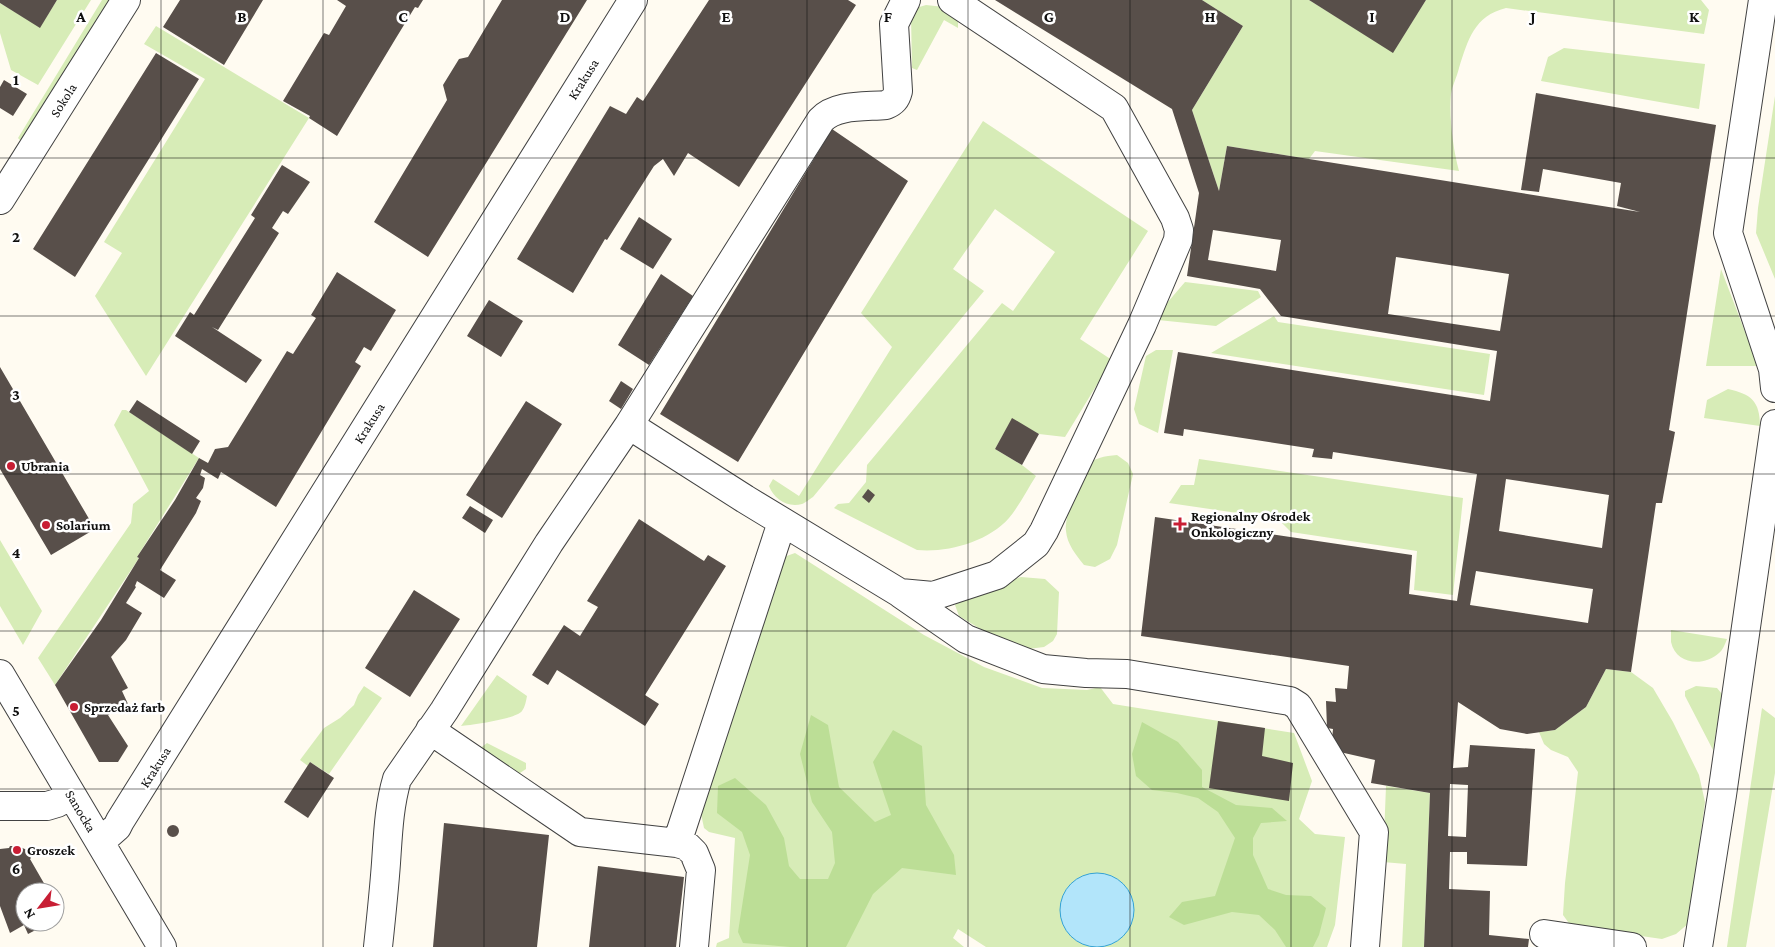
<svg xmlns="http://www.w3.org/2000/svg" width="1775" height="947" viewBox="0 0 1775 947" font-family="'Crimson Pro',serif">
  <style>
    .green { fill: #d7ecb7 }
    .forest { fill: #bcde96 }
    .water { fill: #b2e5fa; stroke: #34a2d5 }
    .building { fill: #584f4a; fill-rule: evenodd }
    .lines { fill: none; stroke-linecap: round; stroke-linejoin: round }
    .minor-casing { stroke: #424242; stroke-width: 30 }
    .minor { stroke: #fff; stroke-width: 28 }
    .grid { fill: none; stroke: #0f0f0f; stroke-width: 1; stroke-opacity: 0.55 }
    .poi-dot { fill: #c81e34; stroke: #fff; stroke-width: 2 }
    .labels { text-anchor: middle; stroke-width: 5; stroke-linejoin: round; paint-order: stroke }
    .street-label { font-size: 14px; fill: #0f0f0f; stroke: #fff }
    .poi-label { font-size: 14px; font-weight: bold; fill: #0f0f0f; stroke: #fff; text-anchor: start }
    .grid-label { font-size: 16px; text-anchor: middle; font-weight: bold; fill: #0f0f0f; stroke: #fff; stroke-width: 5; stroke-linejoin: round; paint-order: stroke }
  </style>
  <rect width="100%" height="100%" fill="#fffbf1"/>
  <!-- green -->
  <path class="green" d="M 57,0 L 91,0 L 38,85 L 11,70 L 0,33 L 0,3 L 40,27 Z
    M 102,0 L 115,0 L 25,146 L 18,138 Z
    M 1202,0 L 1309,0 L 1393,52 L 1426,0 L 1701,0 L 1709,10 L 1704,34 L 1506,8 C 1474,16 1468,40 1459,68 C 1457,77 1452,86 1451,94 C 1449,118 1453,149 1459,171 L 1315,151 L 1309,159 L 1227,146 L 1219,191 L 1192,110 L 1243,26 Z
    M 926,5 L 944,7 L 958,22 L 958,28 L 944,20 L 917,70 L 912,68 L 911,16 L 916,8 Z
    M 156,26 L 309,118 L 146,376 L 95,296 L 122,253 L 104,242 L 205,79 L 144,44 Z
    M 1564,48 L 1705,64 L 1699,109 L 1541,81 L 1548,57 Z
    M 1775,96 L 1775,279 L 1756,233 L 1758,208 Z
    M 983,121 L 1148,231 L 1080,339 L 1112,360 L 1065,437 L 1039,434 L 1012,419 L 995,449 L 1022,465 L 1036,476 C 1027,490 1019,506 1009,518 C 988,542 947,553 917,550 L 834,508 L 838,504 L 849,503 L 866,482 L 867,465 L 1002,303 L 1013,311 L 1055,252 L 995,209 L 953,269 L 984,291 L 813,497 C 810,499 805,503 802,504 C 787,508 774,499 769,486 L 773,479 L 799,496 L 892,347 L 861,313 Z
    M 1721,269 L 1758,366 L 1706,366 Z
    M 1185,282 L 1258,291 L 1261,297 L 1216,326 L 1158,320 L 1167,303 Z
    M 1274,316 L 1278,322 L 1490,354 L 1484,395 L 1211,353 Z
    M 1156,350 L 1173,350 L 1158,433 L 1139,424 L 1134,409 L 1146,356 Z
    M 1728,389 C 1751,394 1760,401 1760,426 L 1704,418 L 1707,400 Z
    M 122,410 L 126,410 L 199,458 L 137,557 L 139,558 L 55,685 L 38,658 L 131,523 L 133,504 L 149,491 L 114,425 Z
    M 1117,455 L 1128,463 L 1133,474 L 1117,545 L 1110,559 L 1095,567 L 1084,565 C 1076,555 1067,544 1066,531 C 1064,519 1078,477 1085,467 C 1093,458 1105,456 1117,455 Z
    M 1199,459 L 1463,498 L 1453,595 L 1414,590 L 1417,551 L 1291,532 L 1278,519 L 1169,503 L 1181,485 L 1194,485 Z
    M 0,540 L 42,611 L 23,645 L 0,606 Z
    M 795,553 L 924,635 L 984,667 L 1042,688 L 1087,690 L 1100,687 L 1113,704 L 1294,733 L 1312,781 L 1299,819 L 1315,834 L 1345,837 L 1335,925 L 1327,947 L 986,947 L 958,929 L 953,938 L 964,947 L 716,947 L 717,943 L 729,938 L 735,838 L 709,832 L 704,828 L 700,809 L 781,558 Z
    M 1021,577 L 1045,579 L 1059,592 L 1057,634 L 1053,641 L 1044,647 L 1028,649 L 997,639 L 959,616 L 955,605 L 963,594 Z
    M 1671,630 L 1727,639 C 1725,644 1723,650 1719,653 C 1704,667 1676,665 1671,642 C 1671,638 1671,634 1671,630 Z
    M 1606,669 L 1631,672 L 1653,688 L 1673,722 L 1699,775 L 1705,802 L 1689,923 L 1676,934 L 1662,939 L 1571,926 L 1563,915 L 1565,883 L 1578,772 L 1568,757 L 1551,750 L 1544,744 L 1539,732 L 1555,730 L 1586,707 Z
    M 497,675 L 527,696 C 526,701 525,707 522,711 C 516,719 473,725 461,726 Z
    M 364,686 L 382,698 L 329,774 L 310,762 L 308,766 L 300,760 L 324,728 L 340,718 L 354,705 L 358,695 Z
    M 1696,686 L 1717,688 L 1722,694 L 1713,750 L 1685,696 L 1685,691 Z
    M 1762,708 L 1775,718 L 1775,773 L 1746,947 L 1727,947 Z
    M 487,743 L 526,763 L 526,769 L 520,773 L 514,774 L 479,749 Z
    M 1386,786 L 1430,793 L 1424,947 L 1402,947 L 1406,864 L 1383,862 Z"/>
  <!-- forest -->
  <path class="forest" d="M 811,715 L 828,725 L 839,787 L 875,822 L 891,815 L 873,762 L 893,730 L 922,746 L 926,805 L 954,855 L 956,875 L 902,868 L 873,894 L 846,947 L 790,947 L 743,943 L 738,932 L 750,855 L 742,832 L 717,813 L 718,786 L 735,778 L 766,805 L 784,838 L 789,866 L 800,879 L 828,879 L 835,863 L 832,832 L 812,802 L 800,754 Z
    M 1142,722 L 1178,742 L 1202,770 L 1202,787 L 1236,805 L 1272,808 L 1287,821 L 1261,823 L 1253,838 L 1253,855 L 1268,889 L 1286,895 L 1311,896 L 1326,908 L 1319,935 L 1313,947 L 1286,947 L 1275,930 L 1259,915 L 1232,912 L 1184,925 L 1169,917 L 1182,902 L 1215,896 L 1235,838 L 1218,812 L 1198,798 L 1177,793 L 1152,790 L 1136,776 L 1132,754 Z"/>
  <!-- water -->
  <path class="water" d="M1060 910a37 37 0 1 1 74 0a37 37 0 1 1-74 0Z"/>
  <!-- building -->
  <path class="building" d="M 0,0 L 57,0 L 40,28 L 0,3 Z
    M 180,0 L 263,0 L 224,65 L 163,27 Z
    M 337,0 L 423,0 L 418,8 L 415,7 L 396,38 L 337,136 L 309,118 L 310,116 L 283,101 L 324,33 L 329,35 L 346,6 Z
    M 502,0 L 587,0 L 428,257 L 374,222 L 447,100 L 443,85 L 459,59 L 468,57 Z
    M 709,0 L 848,0 L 856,5 L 739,187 L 688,153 L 674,176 L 663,159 L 654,166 L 607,240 L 605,239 L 573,293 L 517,259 L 610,106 L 626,114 L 637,97 L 643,101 Z
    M 995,0 L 1202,0 L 1243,26 L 1192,110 L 1219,191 L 1227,146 L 1640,212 L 1617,206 L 1621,183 L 1543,169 L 1539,192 L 1521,190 L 1536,93 L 1716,125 L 1669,430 L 1675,432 L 1662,503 L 1656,503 L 1631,672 L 1606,669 L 1586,707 L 1555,730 L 1527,734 L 1500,729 L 1458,702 L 1453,768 L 1468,767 L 1470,745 L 1535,749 L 1527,866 L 1467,864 L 1467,852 L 1450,852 L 1449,889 L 1490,891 L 1489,935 L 1529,939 L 1528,947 L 1424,947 L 1430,793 L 1371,783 L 1375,760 L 1331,750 L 1333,729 L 1327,728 L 1326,701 L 1336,702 L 1335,688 L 1347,689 L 1349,666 L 1141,636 L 1155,517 L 1412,555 L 1409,594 L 1457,601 L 1477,474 L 1333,452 L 1332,459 L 1312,457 L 1314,449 L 1184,429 L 1183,436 L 1164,433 L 1178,352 L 1490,401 L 1497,351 L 1281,316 L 1260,289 L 1187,276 L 1199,193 L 1172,109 ZM 1213,230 L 1281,240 L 1276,271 L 1208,260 ZM 1396,257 L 1509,274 L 1500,331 L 1388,314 ZM 1506,479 L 1609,495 L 1602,548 L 1499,531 ZM 1476,571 L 1593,589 L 1588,623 L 1470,605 ZM 1450,784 L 1468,785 L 1466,837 L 1448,836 Z
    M 1309,0 L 1426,0 L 1393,53 Z
    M 156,53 L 199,79 L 75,277 L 33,249 Z
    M 4,80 L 27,94 L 13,116 L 0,108 L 0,87 Z
    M 832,129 L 908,181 L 738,462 L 660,414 Z
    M 282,165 L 310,182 L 288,214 L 283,211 L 272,228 L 279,233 L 218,330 L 212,327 L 262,360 L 246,383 L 175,336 L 190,312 L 194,315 L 255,218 L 251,215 Z
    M 639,217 L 672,239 L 653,269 L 620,249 Z
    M 337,272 L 396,310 L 371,351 L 364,347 L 355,362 L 361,366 L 276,507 L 221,472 L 218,479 L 202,469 L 200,475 L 205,478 L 203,488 L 196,498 L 201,501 L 196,513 L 160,570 L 176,580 L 164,598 L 137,581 L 135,586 L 136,587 L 126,603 L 142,613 L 126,640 L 111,657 L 128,688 L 122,691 L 128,704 L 108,715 L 128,746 L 118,762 L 99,762 L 55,685 L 101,620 L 139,558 L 137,557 L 175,500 L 199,458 L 208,463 L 215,449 L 228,447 L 287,351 L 293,354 L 316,318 L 311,315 Z
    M 661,274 L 693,296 L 649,365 L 618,345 Z
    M 489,300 L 523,321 L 501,357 L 467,336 Z
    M 0,367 L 95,529 L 51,555 L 0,469 Z
    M 621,381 L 633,389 L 621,409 L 609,401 Z
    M 137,400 L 200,441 L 192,454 L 129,412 Z
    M 526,401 L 562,424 L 502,518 L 466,495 Z
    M 1012,418 L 1039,434 L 1022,465 L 995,449 Z
    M 868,489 L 875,495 L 869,503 L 862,497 Z
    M 470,506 L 493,520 L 485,533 L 462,518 Z
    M 639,519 L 704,561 L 708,555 L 726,566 L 645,695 L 659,704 L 645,726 L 557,670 L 548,685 L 532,675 L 564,625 L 580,636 L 598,607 L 587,601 Z
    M 414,590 L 460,619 L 410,697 L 365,668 Z
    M 1218,721 L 1265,728 L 1262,756 L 1293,763 L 1289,801 L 1209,788 Z
    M 310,762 L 334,778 L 308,818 L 284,802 Z
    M 444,823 L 549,835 L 537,947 L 433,947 Z
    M167 831a6 6 0 1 1 12 0a6 6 0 1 1-12 0Z
    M 10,846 L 18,846 L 27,850 L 31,858 L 30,859 L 49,892 L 25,892 L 25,922 L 51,922 L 28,934 L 24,925 L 10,933 L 0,906 L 0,849 L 9,848 Z
    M 598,866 L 684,877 L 676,947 L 589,947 Z"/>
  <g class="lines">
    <!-- minor casing -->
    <g class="minor-casing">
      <path id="minor" d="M 1763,0 L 1728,233 L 1773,369 L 1775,388
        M 0,200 L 126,0
        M 629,425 L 821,120 C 836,104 865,107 886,105 C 893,102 896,99 898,91 L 894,24 L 906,0
        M 901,594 L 966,639 L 1043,669 L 1086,673 L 1127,674 L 1290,701 L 1298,706 L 1374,832 L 1365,947
        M 0,674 L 162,947
        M 430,730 L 580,832 L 677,843 L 687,846 L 694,853 L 701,870 L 694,947
        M 0,806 L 47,806 L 57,803 L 71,795
        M 100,842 L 117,827 L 120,821 L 633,0
        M 677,843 L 782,522
        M 1544,934 L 1632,947
        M 378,947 C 381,919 384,891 386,863 C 388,834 389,806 397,779 L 444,711 L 549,543 L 629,425 L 745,499 L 900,593 L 933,596 L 997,575 L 1036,544 L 1044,531 L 1142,325 L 1178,240 L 1179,230 L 1175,218 L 1114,108 L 952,0
        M 1698,947 L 1722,795 L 1775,424"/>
    </g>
    <!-- minor -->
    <use href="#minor" class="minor"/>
  </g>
  <!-- grid -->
  <path class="grid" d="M 161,0 L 161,947M 323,0 L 323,947M 484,0 L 484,947M 645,0 L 645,947M 807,0 L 807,947M 968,0 L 968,947M 1130,0 L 1130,947M 1291,0 L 1291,947M 1452,0 L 1452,947M 1614,0 L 1614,947M 0,158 L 1775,158M 0,316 L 1775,316M 0,474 L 1775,474M 0,631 L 1775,631M 0,789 L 1775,789"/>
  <!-- markers -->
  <g class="poi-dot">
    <circle cx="11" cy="466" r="5"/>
    <path d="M1177.5 516.5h5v5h5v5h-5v5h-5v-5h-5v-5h5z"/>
    <circle cx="46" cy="525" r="5"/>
    <circle cx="74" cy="707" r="5"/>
    <circle cx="17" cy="850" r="5"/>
  </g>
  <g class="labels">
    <!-- street labels -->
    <g class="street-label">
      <text transform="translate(583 79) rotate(-58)" y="5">Krakusa</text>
      <text transform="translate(63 100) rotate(-58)" y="5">Sokola</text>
      <text transform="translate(369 423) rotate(-58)" y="5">Krakusa</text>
      <text transform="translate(155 767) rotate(-58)" y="5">Krakusa</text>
      <text transform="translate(81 811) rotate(59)" y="5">Sanocka</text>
    </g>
    <!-- poi labels -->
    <g class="poi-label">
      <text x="21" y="471">Ubrania</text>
      <text x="1191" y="521">Regionalny Ośrodek<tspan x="1191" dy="16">Onkologiczny</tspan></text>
      <text x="56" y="530">Solarium</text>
      <text x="84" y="712">Sprzedaż farb</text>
      <text x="27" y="855">Groszek</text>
    </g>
  </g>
  <g class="grid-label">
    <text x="81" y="22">A</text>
    <text x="242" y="22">B</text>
    <text x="403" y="22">C</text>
    <text x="565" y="22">D</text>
    <text x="726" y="22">E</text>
    <text x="888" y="22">F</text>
    <text x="1049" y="22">G</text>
    <text x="1210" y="22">H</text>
    <text x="1372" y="22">I</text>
    <text x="1533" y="22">J</text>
    <text x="1694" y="22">K</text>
    <text x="16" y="85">1</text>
    <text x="16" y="242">2</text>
    <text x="16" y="400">3</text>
    <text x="16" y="558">4</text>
    <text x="16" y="716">5</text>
    <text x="16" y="874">6</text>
  </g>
  <!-- north arrow -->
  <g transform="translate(40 907) rotate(239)"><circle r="24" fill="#ffffff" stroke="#9f9f9f"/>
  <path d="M0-4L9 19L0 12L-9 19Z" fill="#c81e34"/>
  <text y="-8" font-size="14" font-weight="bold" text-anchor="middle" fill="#0f0f0f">N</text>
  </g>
</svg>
